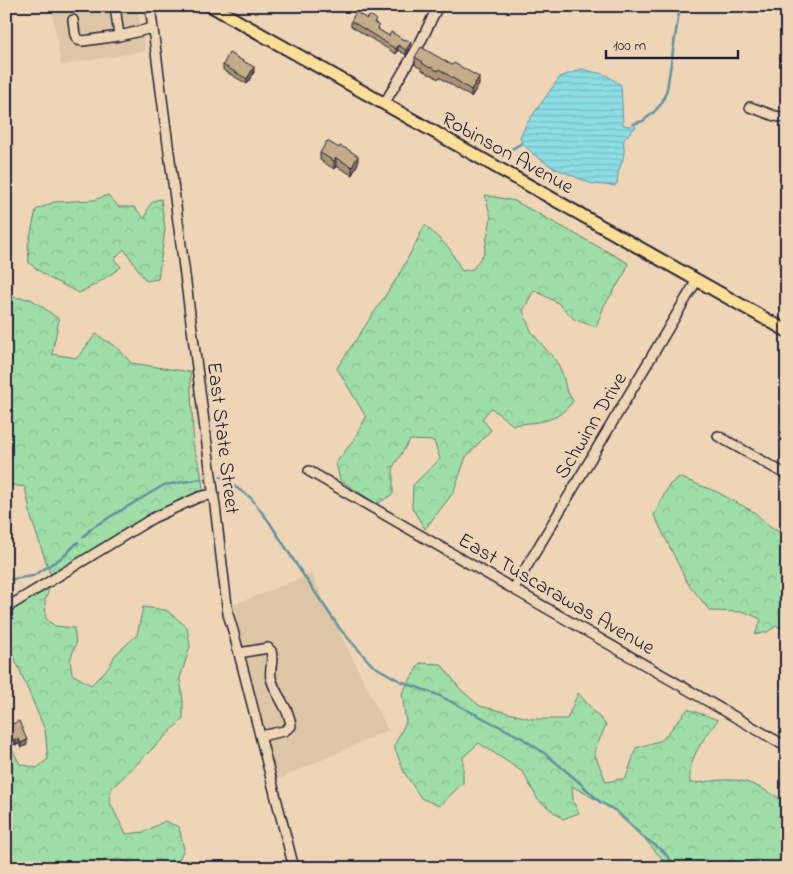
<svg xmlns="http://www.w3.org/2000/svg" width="793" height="874" viewBox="0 0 793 874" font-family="'Indie Flower',sans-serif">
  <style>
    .built { fill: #ddc6a6 }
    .forest { fill: url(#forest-crowns); stroke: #608071 }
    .water { fill: url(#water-rules); stroke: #6292a0 }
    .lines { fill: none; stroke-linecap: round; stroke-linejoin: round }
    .stream { stroke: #6292a0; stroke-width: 2.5 }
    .minor-casing { stroke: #22223b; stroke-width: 12 }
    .major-casing { stroke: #22223b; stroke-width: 15 }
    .minor { stroke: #eed5b5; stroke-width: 9 }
    .major { stroke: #fcde96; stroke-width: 11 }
    .wall { fill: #a99478; stroke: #22223b }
    .shaded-wall { fill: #897861; stroke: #22223b }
    .building { fill: #c4ac8b; stroke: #22223b }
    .labels { text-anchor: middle; stroke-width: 5; stroke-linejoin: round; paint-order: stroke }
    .street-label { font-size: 21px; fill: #22223b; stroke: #eed5b5 }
  </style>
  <defs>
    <pattern id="forest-crowns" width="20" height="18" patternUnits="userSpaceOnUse" patternTransform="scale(1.25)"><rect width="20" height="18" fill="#9fdea7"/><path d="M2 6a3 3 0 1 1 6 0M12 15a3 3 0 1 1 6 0" fill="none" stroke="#89be91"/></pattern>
    <pattern id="water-rules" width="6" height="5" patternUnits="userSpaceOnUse" patternTransform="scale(1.25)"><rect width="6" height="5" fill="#8cdde4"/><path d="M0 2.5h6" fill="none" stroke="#78bdc4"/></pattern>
  </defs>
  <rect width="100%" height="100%" fill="#eed5b5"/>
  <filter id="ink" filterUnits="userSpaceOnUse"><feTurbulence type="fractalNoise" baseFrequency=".02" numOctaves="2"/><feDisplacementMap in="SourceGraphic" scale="10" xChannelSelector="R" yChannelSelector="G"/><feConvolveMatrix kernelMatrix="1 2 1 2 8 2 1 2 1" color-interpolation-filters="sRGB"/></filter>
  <g filter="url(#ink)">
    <!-- built -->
    <path class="built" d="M 51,6 L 137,6 L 146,51 L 61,65 Z
      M 311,574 L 388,730 L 277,780 L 233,605 Z"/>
    <!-- forest -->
    <path class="forest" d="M 108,195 L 119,207 L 134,207 L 145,219 C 148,209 149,200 161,199 L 165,229 L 158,279 L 146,281 L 124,249 L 114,259 L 121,267 L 98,283 L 79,293 L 49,278 L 29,263 L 28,246 L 36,210 L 54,202 L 94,200 Z
      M 485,195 L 515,201 L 628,263 L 625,273 L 604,306 L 596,327 L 575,320 L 558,303 L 534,290 L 523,311 L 532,333 L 557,362 L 563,375 L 566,389 L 573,401 C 556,424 540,421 513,425 L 491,408 L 482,419 L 491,430 L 466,457 L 453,493 L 425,529 L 412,508 L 413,485 L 440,459 L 434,441 L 410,440 L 393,467 L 393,494 L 377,504 L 340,480 L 336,463 L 353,441 L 366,417 L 337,368 L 399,275 L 425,225 L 449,248 L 462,271 L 473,269 L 484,253 L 491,218 Z
      M 10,297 L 31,299 L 59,319 L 52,354 L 77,358 L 96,334 L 119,349 L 131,363 L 190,372 L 194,450 L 200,467 L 204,495 L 199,497 L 52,580 L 45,601 L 46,619 L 55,626 L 74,628 L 76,644 L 70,660 L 72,674 L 91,685 L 109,667 L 115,655 L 137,635 L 143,607 L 166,610 L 187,627 L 190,647 L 180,678 L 183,701 L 183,719 L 111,789 L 110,803 L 126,834 L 144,832 L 165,821 L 179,827 L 184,849 L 175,868 L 145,868 L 119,859 L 86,865 L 84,868 L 6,868 L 6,743 L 13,751 L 20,764 L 37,768 L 48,759 L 45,730 L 6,638 L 6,608 L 52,579 L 32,521 L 25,487 L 6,484 L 6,338 L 11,340 C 8,325 3,311 10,297 Z
      M 679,477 L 717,492 L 754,512 L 770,527 L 787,536 L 787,629 L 776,626 L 767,632 L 755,635 L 761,619 L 745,612 L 710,611 L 687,582 L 654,515 L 669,485 Z
      M 420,663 L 441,664 L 461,690 L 480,706 L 532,719 L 567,719 L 578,693 L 606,725 L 594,752 L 606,782 L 626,778 L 636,748 L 662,740 L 688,709 L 718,720 C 703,740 688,757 690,783 C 704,783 719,779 733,780 C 753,781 770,793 787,803 L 787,868 L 670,868 L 642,836 L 616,811 L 572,786 L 573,801 L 579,813 L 563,819 L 538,800 L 523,772 L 479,743 L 463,757 L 463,783 L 439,806 L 421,798 L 404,772 L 394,746 L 406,722 L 402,693 Z"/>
    <!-- water -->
    <path class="water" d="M 582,69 L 606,75 L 621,85 L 623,125 L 630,126 L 633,124 L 636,127 C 631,131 626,136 623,141 C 626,155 623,157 619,170 C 617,176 619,181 615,186 L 592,184 L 552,167 L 533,154 L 522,143 L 520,137 L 527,123 L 560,77 Z"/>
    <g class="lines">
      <!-- stream -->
      <path class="stream" d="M 633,124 L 643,121 L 654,112 L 662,103 L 667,89 L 680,6
        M 510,150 L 522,143
        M 221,477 L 251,498 L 270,523 L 298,567 L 340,629 L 372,665 L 400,681 L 438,695 L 522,738 L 547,755 L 579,782 L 600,802 L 616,811 L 642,836 L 663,851 L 677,868
        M 83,537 L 93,527 L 164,485 L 202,479
        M 6,580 L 33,576 L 64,556 L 78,542"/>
      <!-- minor casing -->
      <g class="minor-casing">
        <path id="minor" d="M 115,6 L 119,36
          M 150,6 L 215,506 L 228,614 L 234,634 L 294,868
          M 73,20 L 75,35 L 78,40 L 83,41 L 119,36 L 153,28
          M 384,104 L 419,45 L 438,6
          M 750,107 L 775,116 L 787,118
          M 718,436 L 787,475
          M 309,471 L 787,747
          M 514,588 L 697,280
          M 6,608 L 153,518 L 199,497 L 214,494
          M 239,653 L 268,648 L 271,651 C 274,660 269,670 271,678 C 275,695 290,709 291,726 L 284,731 L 261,736"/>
      </g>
      <!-- major casing -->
      <g class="major-casing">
        <path id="major" d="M 211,6 L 787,331"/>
      </g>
      <!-- minor -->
      <use href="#minor" class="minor"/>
      <!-- major -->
      <use href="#major" class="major"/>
    </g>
    <!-- wall -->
    <path class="wall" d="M 351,21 L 376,23 L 379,30 L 389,36 L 411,47 L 406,55 L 398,50 L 396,54 L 351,26 Z
      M 415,57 L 479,85 L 471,97 L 439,77 L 438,79 L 431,74 L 430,75 L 422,70 L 422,69 L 415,65 Z
      M 223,65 L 254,72 L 247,84 L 223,70 Z
      M 320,153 L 358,163 L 352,175 L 336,166 L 334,169 L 320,160 Z
      M 6,727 L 27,745 L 21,748 L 19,744 L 16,745 L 15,744 L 7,747 Z"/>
    <!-- shaded-wall -->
    <path class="shaded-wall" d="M 411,42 L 411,47 L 406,55 L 406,50 Z
      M 398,45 L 398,50 L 396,54 L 396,49 Z
      M 254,67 L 254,72 L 247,84 L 247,79 Z
      M 479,77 L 479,85 L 471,97 L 471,90 Z
      M 358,156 L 358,163 L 352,175 L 352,167 Z
      M 336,158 L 336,166 L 334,169 L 334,161 Z
      M 15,739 L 15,744 L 7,747 L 7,742 Z
      M 19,739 L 19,744 L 16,745 L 16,740 Z
      M 27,740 L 27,745 L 21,748 L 21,743 Z"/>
    <!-- building -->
    <path class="building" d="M 356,12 L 367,19 L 370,15 L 376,19 L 374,23 L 379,26 L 378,29 L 389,36 L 391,32 L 404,40 L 405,39 L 411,42 L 406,50 L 398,45 L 396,49 L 351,21 Z
      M 421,47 L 452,65 L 454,63 L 479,77 L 471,90 L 439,69 L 438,71 L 431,67 L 430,68 L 422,63 L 423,62 L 415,57 Z
      M 229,53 L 254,67 L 247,79 L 223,65 Z
      M 327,141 L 339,148 L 340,146 L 347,149 L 358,156 L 352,167 L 336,158 L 334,161 L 320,153 Z
      M 19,721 L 27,740 L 21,743 L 19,739 L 16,740 L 15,739 L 7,742 L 6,727 Z"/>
  </g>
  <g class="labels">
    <!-- street labels -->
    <g class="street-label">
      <text transform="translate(508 152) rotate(29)" y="7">Robinson Avenue</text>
      <text transform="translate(590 425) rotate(-59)" y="7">Schwinn Drive</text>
      <text transform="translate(224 438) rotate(83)" y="7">East State Street</text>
      <text transform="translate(557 593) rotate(30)" y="7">East Tuscarawas Avenue</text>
    </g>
  </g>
  <!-- margin -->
  <rect width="793" height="874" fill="none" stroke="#eed5b5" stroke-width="25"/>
  <rect x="12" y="12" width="768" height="849" fill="none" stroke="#22223b" stroke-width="2" filter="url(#ink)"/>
  <!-- scale -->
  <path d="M606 50v8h132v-8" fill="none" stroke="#22223b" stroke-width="2.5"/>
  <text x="613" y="50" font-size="15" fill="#22223b" stroke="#eed5b5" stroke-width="4" paint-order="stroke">100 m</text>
</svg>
